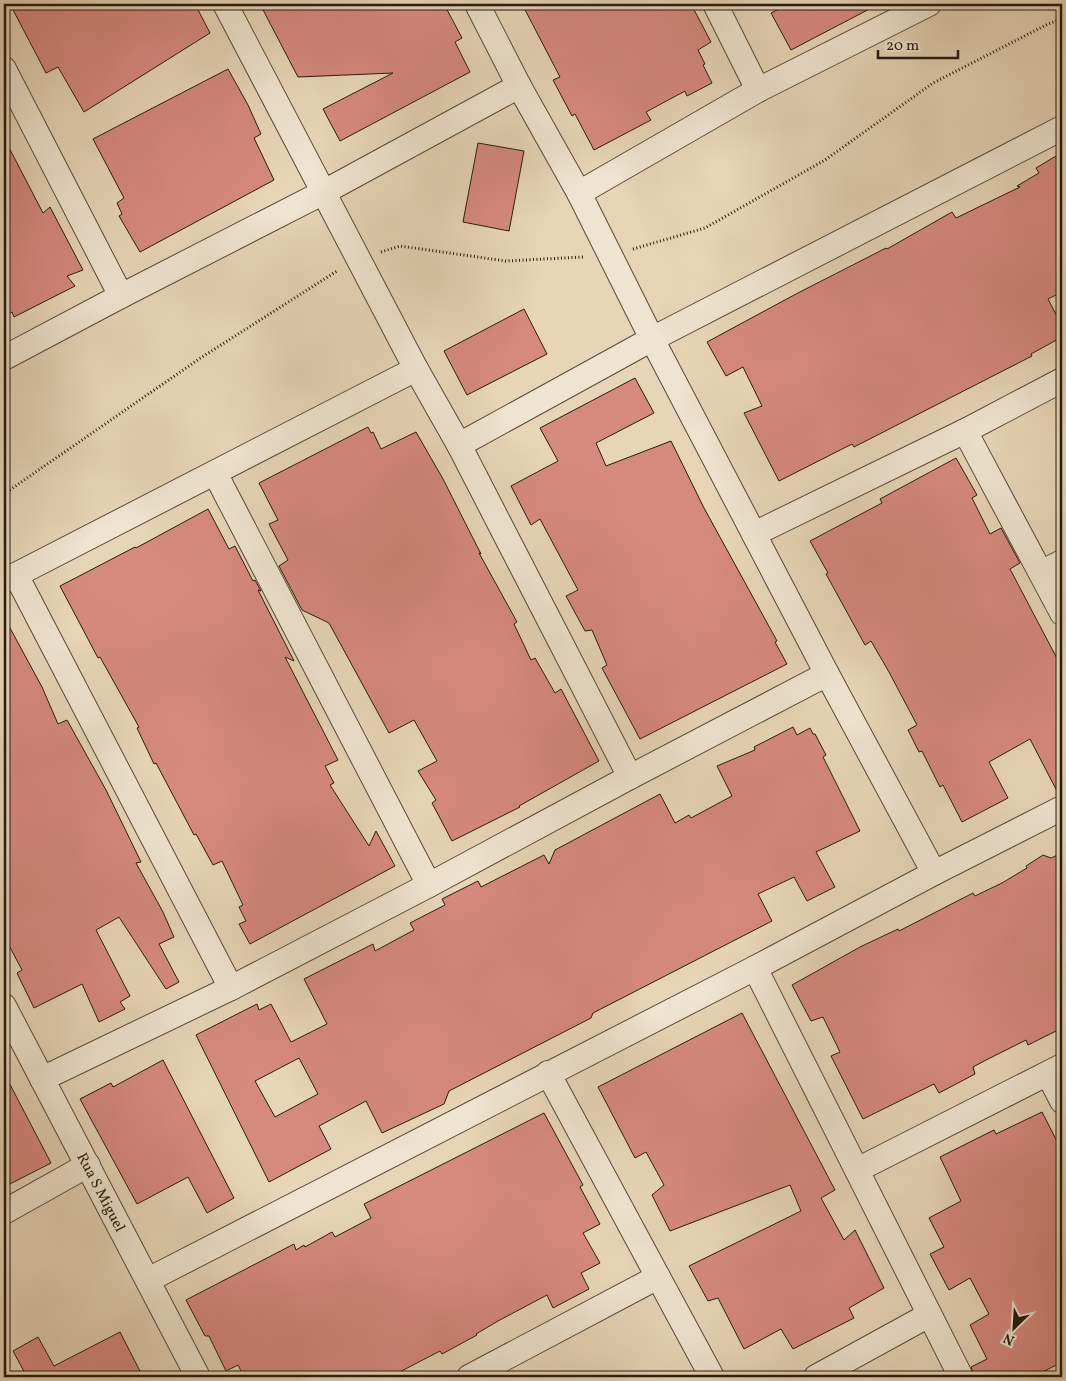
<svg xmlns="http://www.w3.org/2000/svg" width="1066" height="1381" viewBox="0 0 1066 1381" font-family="Vollkorn,serif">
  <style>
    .building { fill: #d6897f; stroke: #261b10; fill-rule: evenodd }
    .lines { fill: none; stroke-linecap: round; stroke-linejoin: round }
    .minor-casing { stroke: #564a3a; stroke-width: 26 }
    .path { stroke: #261b10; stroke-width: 3; stroke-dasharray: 1 2.5; stroke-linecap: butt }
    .minor { stroke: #efe4d0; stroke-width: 24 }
    .labels { text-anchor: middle; stroke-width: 4.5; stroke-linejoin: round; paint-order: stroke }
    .street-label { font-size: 15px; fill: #261b10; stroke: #efe4d0 }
  </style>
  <rect width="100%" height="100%" fill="#e7d5b7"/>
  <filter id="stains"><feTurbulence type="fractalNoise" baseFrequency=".004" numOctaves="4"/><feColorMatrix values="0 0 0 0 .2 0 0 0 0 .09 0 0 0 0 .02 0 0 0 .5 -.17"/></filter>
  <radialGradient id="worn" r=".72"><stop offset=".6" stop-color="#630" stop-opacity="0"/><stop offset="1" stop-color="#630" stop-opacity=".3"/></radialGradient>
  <!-- building -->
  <path class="building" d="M 10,4 L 195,4 L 210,33 L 84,112 L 58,67 L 46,73 Z
    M 260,4 L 444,4 L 462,38 L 455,42 L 470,72 L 340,141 L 323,109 L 393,73 L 298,77 Z
    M 522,4 L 691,4 L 711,42 L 698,50 L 705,64 L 703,65 L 712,83 L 687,96 L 685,91 L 646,112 L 651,120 L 594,150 L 575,114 L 572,116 L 553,80 L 560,77 Z
    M 789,4 L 879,4 L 791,50 L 771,13 Z
    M 228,69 L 248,105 L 261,134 L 254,138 L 274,180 L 140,252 L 119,216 L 122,214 L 117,203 L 124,198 L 93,139 Z
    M 4,138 L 43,213 L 50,207 L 83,270 L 67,276 L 75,286 L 14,317 L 12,312 L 4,317 Z
    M 478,143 L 524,151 L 509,231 L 463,222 Z
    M 1056,156 L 1059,163 L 1062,161 L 1062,292 L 1048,299 L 1062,326 L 1062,337 L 1031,354 L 1032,356 L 854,447 L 852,444 L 779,481 L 744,413 L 762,406 L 743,367 L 726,376 L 707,342 L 796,294 L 886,248 L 887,249 L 952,212 L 956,218 L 1020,187 L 1017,186 L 1039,173 L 1036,168 Z
    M 524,309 L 547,354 L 467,395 L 444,351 Z
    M 635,378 L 654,413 L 596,443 L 606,466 L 671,441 L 704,508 L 777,641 L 775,642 L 787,664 L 640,739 L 602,668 L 607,665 L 592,630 L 585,631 L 566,596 L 578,590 L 540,519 L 531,525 L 511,486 L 558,461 L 540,428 Z
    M 368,427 L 371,433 L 373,432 L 381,449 L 416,432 L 443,479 L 481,554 L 479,553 L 517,622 L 514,624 L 531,660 L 535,658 L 555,693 L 561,689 L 599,761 L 519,806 L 520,807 L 452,841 L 432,803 L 436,800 L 418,771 L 437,761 L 414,720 L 389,733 L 329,623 L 302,610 L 279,566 L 288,560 L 269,524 L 278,520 L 259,483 Z
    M 956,458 L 977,495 L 972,498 L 990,534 L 1001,528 L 1020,563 L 1010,569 L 1062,668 L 1062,794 L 1059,795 L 1030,739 L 989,762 L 1008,798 L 962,822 L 943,785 L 940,787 L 922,751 L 919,752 L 908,730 L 917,725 L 889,672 L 871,641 L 865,645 L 826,574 L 828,573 L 810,541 L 882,503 L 880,499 Z
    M 208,509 L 229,549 L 235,546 L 253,581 L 255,580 L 261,591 L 258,590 L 294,661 L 285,657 L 338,760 L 325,766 L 334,783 L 330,785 L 369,846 L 376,831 L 395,866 L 250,944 L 239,924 L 246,921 L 239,907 L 243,905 L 222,861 L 213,865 L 196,834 L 194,835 L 156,763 L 154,764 L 137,728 L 139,727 L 100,657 L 98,658 L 60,586 L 135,547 L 136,548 Z
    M 4,617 L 42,687 L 58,724 L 67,720 L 106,790 L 141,862 L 136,863 L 163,912 L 174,937 L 159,944 L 179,982 L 166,989 L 119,917 L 96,930 L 130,996 L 120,1002 L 125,1009 L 99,1022 L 82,984 L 34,1008 L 17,973 L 22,970 L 4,936 Z
    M 793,727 L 797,735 L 810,728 L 813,734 L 815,734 L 826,755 L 823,757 L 860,831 L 816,852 L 835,887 L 807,901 L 794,877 L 758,894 L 772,921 L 593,1013 L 591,1018 L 449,1091 L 444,1104 L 382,1133 L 366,1101 L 319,1126 L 331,1149 L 269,1182 L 196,1035 L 257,1004 L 259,1010 L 271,1004 L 291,1042 L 327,1024 L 304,979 L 373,944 L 375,951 L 414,930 L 410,923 L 445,905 L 442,899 L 478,881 L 481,887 L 544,855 L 549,864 L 555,850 L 660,794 L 675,823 L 689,815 L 691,818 L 732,796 L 717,766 L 755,750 L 754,747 ZM 299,1058 L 318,1094 L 275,1117 L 255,1081 Z
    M 1062,853 L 1062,1028 L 1028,1045 L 1026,1040 L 988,1059 L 973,1067 L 975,1074 L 939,1093 L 934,1084 L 863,1119 L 831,1056 L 840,1052 L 823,1017 L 811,1021 L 792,985 L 860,947 L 898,929 L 899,931 L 973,893 L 975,896 L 1002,883 L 1027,868 L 1026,866 L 1043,855 L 1051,858 Z
    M 742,1013 L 835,1190 L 821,1198 L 844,1240 L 855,1230 L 884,1288 L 849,1308 L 854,1318 L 793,1349 L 781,1329 L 744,1349 L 718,1298 L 708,1301 L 689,1266 L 801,1211 L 790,1185 L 670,1231 L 652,1195 L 664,1185 L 646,1152 L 635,1158 L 598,1087 Z
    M 163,1060 L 234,1198 L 207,1213 L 188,1177 L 137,1204 L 80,1099 L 111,1083 L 113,1087 Z
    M 4,1073 L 51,1163 L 4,1187 Z
    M 1042,1112 L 1062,1151 L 1062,1362 L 1033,1377 L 975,1377 L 971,1367 L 987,1359 L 970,1325 L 989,1314 L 970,1278 L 949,1290 L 930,1254 L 944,1247 L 929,1218 L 961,1201 L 940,1157 L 994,1130 L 996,1134 Z
    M 544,1113 L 583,1185 L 580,1187 L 600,1224 L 583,1233 L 600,1263 L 581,1273 L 589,1289 L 553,1308 L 547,1295 L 498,1321 L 476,1334 L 477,1335 L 442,1354 L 440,1351 L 390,1377 L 244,1377 L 238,1365 L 226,1371 L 209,1336 L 205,1336 L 186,1300 L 294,1244 L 296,1250 L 304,1245 L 305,1247 L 332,1232 L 335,1237 L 371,1218 L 364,1204 Z
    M 120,1332 L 143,1377 L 27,1377 L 13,1351 L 38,1337 L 54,1366 Z"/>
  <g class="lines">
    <!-- minor casing -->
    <g class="minor-casing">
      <g id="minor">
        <path d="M 225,4 L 416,369 L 459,445 L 630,777"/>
        <path d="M 477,4 L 519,86 L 579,193 L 652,339 L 827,674 L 934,873"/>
        <path d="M 715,4 L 758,90"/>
        <path d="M 4,69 L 121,296"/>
        <path d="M 579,193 L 758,90 L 929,4"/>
        <path d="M 4,358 L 121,296 L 324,192 L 519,86"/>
        <path d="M 965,431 L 1062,613"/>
        <path d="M 459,445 L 652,339 L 1062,128"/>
        <path d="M 215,473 L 429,885"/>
        <path d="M 754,534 L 965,431 L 1062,380"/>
        <path d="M 1041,573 L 1062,562"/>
        <path d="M 16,575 L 231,988"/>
        <path d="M 4,581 L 416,369"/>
        <path d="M 755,968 L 961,1377"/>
        <path id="s1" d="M 4,1006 L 198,1377"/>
        <path d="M 548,1073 L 712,1377"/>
        <path d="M 1048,1074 L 1062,1101"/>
        <path d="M 42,1079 L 231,988 L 429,885 L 630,777 L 827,674"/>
        <path d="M 857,1170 L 1062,1066"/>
        <path d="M 4,1212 L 88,1165"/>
        <path d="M 148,1280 L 755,968 L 934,873 L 1062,808"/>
        <path d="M 469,1377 L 658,1277"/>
        <path d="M 816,1377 L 929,1315"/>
      </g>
    </g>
    <!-- path -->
    <path class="path" d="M 633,249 L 705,228 L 825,160 L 933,83 L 1048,24 L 1062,19
      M 381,252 L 400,246 L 506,261 L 583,257
      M 4,494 L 199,359 L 337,271"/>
    <!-- minor -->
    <use href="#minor" class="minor"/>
  </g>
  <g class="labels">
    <!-- street labels -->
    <g class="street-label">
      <text dy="5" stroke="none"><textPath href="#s1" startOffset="210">Rua S Miguel</textPath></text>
    </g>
  </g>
  <!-- margin -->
  <rect width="1066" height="1381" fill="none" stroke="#e7d5b7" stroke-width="20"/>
  <rect x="5" y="5" width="1056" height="1371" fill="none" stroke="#261b10" stroke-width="2.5"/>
  <rect x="10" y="10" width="1046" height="1361" fill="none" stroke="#261b10"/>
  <!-- north arrow -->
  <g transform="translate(1014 1328) rotate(205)" stroke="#efe4d0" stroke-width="4" paint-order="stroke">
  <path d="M0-4L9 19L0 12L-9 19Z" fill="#261b10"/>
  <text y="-8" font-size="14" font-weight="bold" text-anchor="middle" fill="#261b10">N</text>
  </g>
  <!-- scale -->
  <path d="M878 50v8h80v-8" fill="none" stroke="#261b10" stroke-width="2.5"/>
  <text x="886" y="50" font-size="15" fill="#261b10" stroke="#efe4d0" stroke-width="4" paint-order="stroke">20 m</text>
  <rect width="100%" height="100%" filter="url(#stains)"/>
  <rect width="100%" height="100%" fill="url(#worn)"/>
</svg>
